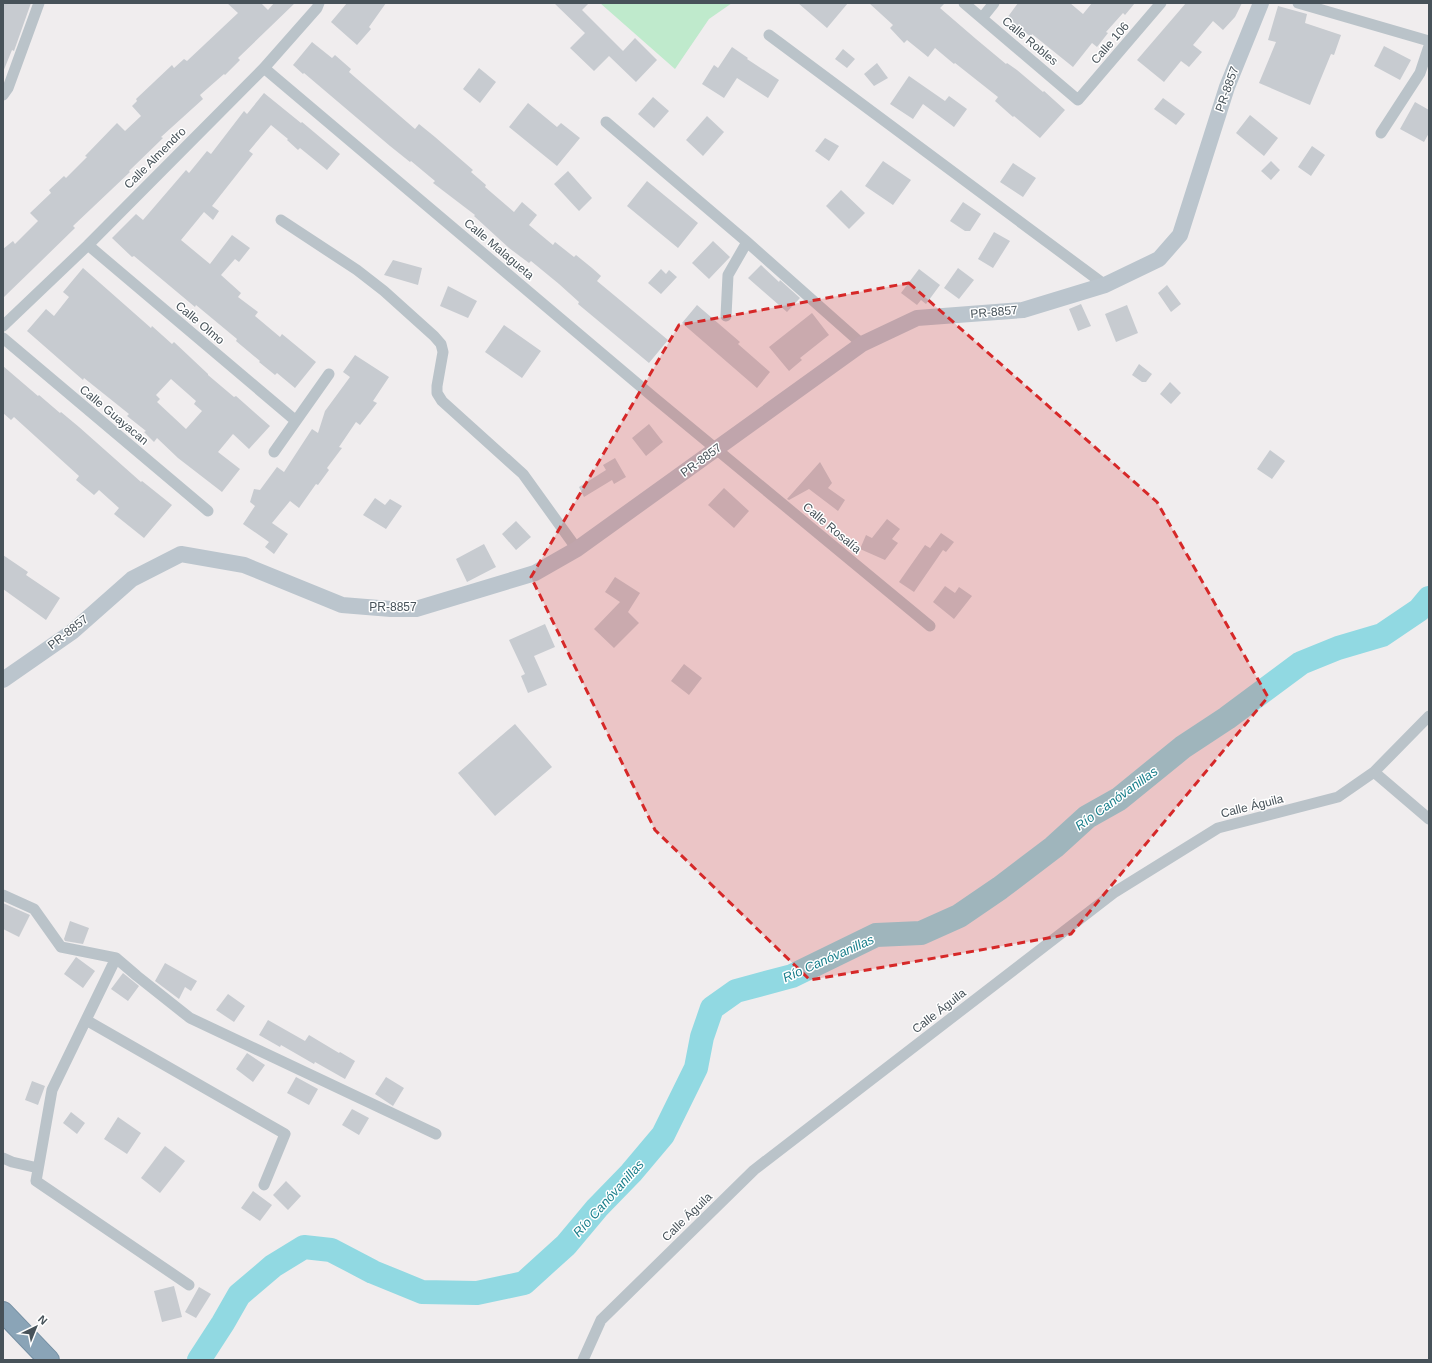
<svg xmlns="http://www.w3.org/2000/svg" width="1432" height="1363" viewBox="0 0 1432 1363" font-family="Helvetica,sans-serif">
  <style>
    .green { fill: #bfeacc }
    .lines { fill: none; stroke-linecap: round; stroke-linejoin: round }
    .river { stroke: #91d9e2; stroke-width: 24 }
    .building { fill: #c7cbd0; fill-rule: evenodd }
    .highway-casing { stroke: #758fa3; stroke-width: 22 }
    .street { stroke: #bac3c9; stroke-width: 11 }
    .secondary { stroke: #bbc5cd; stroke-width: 16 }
    .highway { stroke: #8aa4b7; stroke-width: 20 }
    .marked { fill: #d62828; fill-opacity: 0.2; stroke: #d62828; stroke-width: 3; stroke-dasharray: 8 5; stroke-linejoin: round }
    .labels { text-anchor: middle; stroke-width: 3; stroke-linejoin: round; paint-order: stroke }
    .street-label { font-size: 12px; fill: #475259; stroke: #fff }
    .water-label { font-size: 13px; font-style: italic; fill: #197e8b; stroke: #fff }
  </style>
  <rect width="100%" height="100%" fill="#f0edee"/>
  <!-- green -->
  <path class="green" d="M 600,3 L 732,3 L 709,19 L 675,69 Z"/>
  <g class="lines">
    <!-- river -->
    <path class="river" d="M 199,1360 L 223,1323 L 239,1295 L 273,1266 L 304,1247 L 331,1250 L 373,1272 L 422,1292 L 477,1293 L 524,1283 L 566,1245 L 597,1208 L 631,1173 L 663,1135 L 696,1068 L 702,1037 L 712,1008 L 736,991 L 792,976 L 876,935 L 921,933 L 959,916 L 1000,888 L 1054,847 L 1087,817 L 1119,799 L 1183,747 L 1227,718 L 1301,663 L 1338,648 L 1382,635 L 1419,610 L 1429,598"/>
  </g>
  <!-- building -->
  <path class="building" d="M 3,3 L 31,3 L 14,51 L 12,50 L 3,72 Z
    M 227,3 L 261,3 L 268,10 L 274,3 L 295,3 L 238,58 L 240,60 L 225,75 L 224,74 L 200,95 L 203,99 L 161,137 L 163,138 L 129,171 L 130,172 L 73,226 L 75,228 L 36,266 L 3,298 L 3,249 L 13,241 L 15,244 L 38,221 L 30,213 L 51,193 L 49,190 L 64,176 L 66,178 L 87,157 L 85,156 L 117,123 L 125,131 L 141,116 L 132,106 L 137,101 L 136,99 L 172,65 L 174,68 L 184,59 L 187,61 L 238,13 Z
    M 347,3 L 386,3 L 369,27 L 371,29 L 357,45 L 331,22 Z
    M 554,3 L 589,3 L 582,10 L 623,51 L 635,38 L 657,60 L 636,82 L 609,56 L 594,71 L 570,48 L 585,33 Z
    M 798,3 L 848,3 L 827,28 Z
    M 869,3 L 945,3 L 940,8 L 976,39 L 1006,64 L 1007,63 L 1017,70 L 1043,92 L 1044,91 L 1065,110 L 1040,138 L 1014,116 L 1013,117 L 995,101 L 998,97 L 955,63 L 954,64 L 935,48 L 928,57 L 907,40 L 904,43 L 890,28 L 893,25 Z
    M 1018,3 L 1070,3 L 1083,14 L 1092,3 L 1135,3 L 1125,15 L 1123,13 L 1106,32 L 1108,33 L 1097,47 L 1092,43 L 1073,67 L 1032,34 L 1031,37 L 1007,18 Z
    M 1186,3 L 1242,3 L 1235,17 L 1223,30 L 1213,21 L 1193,45 L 1202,52 L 1189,67 L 1181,61 L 1164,82 L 1137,60 Z
    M 1278,6 L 1307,14 L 1305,23 L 1341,35 L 1334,55 L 1331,54 L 1310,105 L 1259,83 L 1276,42 L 1268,40 Z
    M 312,42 L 332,58 L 335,55 L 351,69 L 349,72 L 415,129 L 419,124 L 435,137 L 473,170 L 471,172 L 486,185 L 485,187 L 514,212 L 522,202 L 537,215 L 529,225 L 553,245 L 555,242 L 574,257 L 576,255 L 592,268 L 601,276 L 597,281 L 668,340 L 649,363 L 578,304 L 579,302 L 559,284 L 531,261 L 529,263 L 509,248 L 474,216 L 475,215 L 433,183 L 435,181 L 411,161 L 410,162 L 390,146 L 304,73 L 303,74 L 293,65 Z
    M 1384,46 L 1411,60 L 1400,80 L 1374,66 Z
    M 732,47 L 748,58 L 747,59 L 779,80 L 768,98 L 737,78 L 724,98 L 702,84 L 714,65 L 718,68 Z
    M 843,49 L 855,59 L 847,68 L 835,59 Z
    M 877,63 L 888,78 L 874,86 L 864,74 Z
    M 479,68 L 496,82 L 480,103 L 463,89 Z
    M 909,76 L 945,101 L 949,96 L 967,109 L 954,127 L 923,104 L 913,119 L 890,104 Z
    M 264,93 L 301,123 L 302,122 L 340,154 L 327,170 L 300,148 L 298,150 L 287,140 L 288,139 L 271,125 L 249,151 L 253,154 L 212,206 L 219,211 L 213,220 L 204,212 L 181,240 L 210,264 L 232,235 L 250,248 L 239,262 L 235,259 L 221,275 L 241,293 L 238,297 L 258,312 L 255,316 L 280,337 L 282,334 L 316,362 L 295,388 L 277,373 L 275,375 L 259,362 L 260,361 L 236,341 L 237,339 L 196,305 L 195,307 L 134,256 L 132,257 L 112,238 L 136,214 L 143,220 L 186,170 L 189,173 L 207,151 L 211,154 L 244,111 L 247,114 Z
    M 653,97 L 669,111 L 654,128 L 638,114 Z
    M 1163,98 L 1185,114 L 1176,125 L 1154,109 Z
    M 1415,102 L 1429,110 L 1429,133 L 1424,142 L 1400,129 Z
    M 528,103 L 557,127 L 561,123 L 580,138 L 557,166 L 509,127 Z
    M 1250,115 L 1278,138 L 1264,156 L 1236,133 Z
    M 707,116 L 724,132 L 703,156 L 686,140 Z
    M 825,138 L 839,146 L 829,161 L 815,151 Z
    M 1312,146 L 1325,155 L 1311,176 L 1298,167 Z
    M 883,161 L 911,180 L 893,205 L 865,186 Z
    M 1271,161 L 1280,170 L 1271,180 L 1261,171 Z
    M 1013,163 L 1036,178 L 1023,197 L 1000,182 Z
    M 568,171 L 592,198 L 579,211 L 554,184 Z
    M 647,181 L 698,223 L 678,248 L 627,206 Z
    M 841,190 L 865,213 L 849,229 L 826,206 Z
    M 963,202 L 981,214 L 970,231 L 965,231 L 950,221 Z
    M 994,232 L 1010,241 L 993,268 L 978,259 Z
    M 713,241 L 730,257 L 709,279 L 692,263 Z
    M 393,260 L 422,268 L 418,285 L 384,275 Z
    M 761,265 L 779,282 L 780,280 L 800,298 L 787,312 L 748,278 Z
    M 83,268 L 151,328 L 152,326 L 172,344 L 174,342 L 208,374 L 208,375 L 234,397 L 236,396 L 270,426 L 249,449 L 233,434 L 218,452 L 240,469 L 222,492 L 178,458 L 157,438 L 154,442 L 144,432 L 146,431 L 127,416 L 129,414 L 84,378 L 83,380 L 27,331 L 46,309 L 54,316 L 69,297 L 63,292 ZM 171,379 L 196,401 L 194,404 L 202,411 L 186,429 L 157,402 L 160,399 L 156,395 Z
    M 958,268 L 974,280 L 959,299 L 944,288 Z
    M 661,269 L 666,274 L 669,270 L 677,277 L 661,294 L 648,283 Z
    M 919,269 L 940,285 L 926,304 L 921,300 L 917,305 L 901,293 Z
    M 1167,285 L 1181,304 L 1171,312 L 1158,293 Z
    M 448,286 L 477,301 L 468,318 L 440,306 Z
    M 1081,304 L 1091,326 L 1078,331 L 1069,309 Z
    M 697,305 L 740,342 L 738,344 L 770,372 L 757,388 L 682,323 Z
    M 1127,305 L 1138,333 L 1116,342 L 1105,314 Z
    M 812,313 L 829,335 L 800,358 L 802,360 L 789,371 L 769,347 Z
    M 504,325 L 541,351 L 522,378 L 485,352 Z
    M 355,355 L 389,377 L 373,401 L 377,403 L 360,425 L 356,422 L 339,447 L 342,448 L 327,468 L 329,470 L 318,485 L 316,484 L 299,508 L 290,501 L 272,523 L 288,534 L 274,554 L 265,547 L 269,542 L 243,524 L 255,506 L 250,502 L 254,489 L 260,490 L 277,467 L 284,472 L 312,429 L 318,433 L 325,411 L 350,377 L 343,372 Z
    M 1139,364 L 1152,374 L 1146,382 L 1142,382 L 1132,375 Z
    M 3,366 L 38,396 L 39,395 L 60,413 L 61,412 L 79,427 L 141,482 L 142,481 L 172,505 L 144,538 L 114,514 L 119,508 L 99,490 L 94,495 L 76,480 L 79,476 L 14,417 L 11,420 L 3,413 Z
    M 1170,382 L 1181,393 L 1171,404 L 1160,394 Z
    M 649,424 L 663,442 L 646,456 L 632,438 Z
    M 1270,450 L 1285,461 L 1272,479 L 1257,469 Z
    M 615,458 L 626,477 L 614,484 L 612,480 L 584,497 L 579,487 L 606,470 L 603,465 Z
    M 820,462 L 832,483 L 828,488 L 845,500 L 838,511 L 809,489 L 789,500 L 787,499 Z
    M 724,488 L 749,511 L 734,528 L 708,505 Z
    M 375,498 L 385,505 L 390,499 L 402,506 L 386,529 L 363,515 Z
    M 887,519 L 900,529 L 892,539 L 898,543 L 885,560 L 860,549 L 866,535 L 872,538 Z
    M 516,521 L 531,537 L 516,550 L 502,534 Z
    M 941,533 L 954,542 L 946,552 L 943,550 L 914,592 L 899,582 L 925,545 L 930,548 Z
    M 484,544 L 496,567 L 467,582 L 456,559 Z
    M 3,555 L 28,572 L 26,575 L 60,598 L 46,620 L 3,589 Z
    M 615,577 L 640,593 L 628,612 L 639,623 L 614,648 L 594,629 L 620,602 L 605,592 Z
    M 945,586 L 955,593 L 959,587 L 972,596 L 954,619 L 933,602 Z
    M 545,624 L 555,647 L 534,656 L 547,685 L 528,693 L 521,676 L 525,674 L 509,640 Z
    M 684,664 L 702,678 L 689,695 L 671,681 Z
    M 515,724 L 552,767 L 495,816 L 458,773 Z
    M 3,903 L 30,915 L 19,937 L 3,929 Z
    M 70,921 L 89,928 L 83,944 L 65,941 L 64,939 Z
    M 76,957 L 95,971 L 83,988 L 64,974 Z
    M 165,963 L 197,981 L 191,991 L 185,987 L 179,999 L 155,981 Z
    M 123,973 L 139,986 L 128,1001 L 111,989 Z
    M 228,994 L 245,1006 L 234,1022 L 216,1010 Z
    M 268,1020 L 305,1041 L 309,1035 L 339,1053 L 340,1052 L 355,1061 L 345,1079 L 315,1062 L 314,1064 L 281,1045 L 280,1047 L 259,1035 Z
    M 247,1053 L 265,1065 L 253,1082 L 236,1069 Z
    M 296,1077 L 318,1089 L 309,1105 L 287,1093 Z
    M 386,1077 L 404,1088 L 393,1106 L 375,1094 Z
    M 32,1081 L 45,1086 L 38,1105 L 25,1100 Z
    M 352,1109 L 369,1118 L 359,1135 L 342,1125 Z
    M 71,1112 L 85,1123 L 77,1134 L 63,1123 Z
    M 118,1117 L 141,1133 L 127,1154 L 104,1139 Z
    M 165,1146 L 185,1161 L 160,1193 L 141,1178 Z
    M 286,1181 L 301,1196 L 288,1210 L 273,1195 Z
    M 253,1191 L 272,1205 L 260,1221 L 241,1208 Z
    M 174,1286 L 182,1317 L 162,1322 L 154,1291 Z
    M 199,1287 L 211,1294 L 196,1318 L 185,1312 Z"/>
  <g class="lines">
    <!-- highway casing -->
    <g class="highway-casing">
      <path id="highway" d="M 3,1312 L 49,1360"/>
    </g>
    <!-- street -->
    <path class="street" d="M 964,3 L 1078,100 L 1161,3
      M 1298,3 L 1429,41
      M 982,18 L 994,3
      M 769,35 L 1105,285
      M 264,68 L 652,396 L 930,626
      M 3,95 L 8,88 L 39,3
      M 606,122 L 747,242 L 862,344
      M 1381,133 L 1420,73 L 1429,46
      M 281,220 L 357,270 L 384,291 L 434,336 L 441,344 L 443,352 L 437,386 L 437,393 L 442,401 L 523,474 L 577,549
      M 88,245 L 296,421
      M 726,316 L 728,275 L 747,242
      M 3,326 L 88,245 L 264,68 L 317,8 L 319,3
      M 3,338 L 208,511
      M 274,452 L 329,374
      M 1374,772 L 1429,819
      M 3,895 L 34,909 L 61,947 L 116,958 L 137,976 L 190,1018 L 436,1134
      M 116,958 L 52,1090 L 36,1181 L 189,1285
      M 86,1020 L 285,1134 L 264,1185
      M 3,1158 L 12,1162 L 38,1168
      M 583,1360 L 601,1320 L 754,1170 L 1115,892 L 1218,828 L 1338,797 L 1374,772 L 1429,716"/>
    <!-- secondary -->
    <path class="secondary" d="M 3,680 L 72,632 L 132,579 L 181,554 L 244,565 L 342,605 L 391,609 L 416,609 L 535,573 L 577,549 L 862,344 L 917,318 L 1023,310 L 1105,285 L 1159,259 L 1180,235 L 1227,87 L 1261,3"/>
    <!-- highway -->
    <use href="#highway" class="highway"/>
  </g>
  <!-- marked area -->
  <path class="marked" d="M 909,283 L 1157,502 L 1268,697 L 1071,934 L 810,980 L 655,830 L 531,577 L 679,325 Z"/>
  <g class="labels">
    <!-- street labels -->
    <g class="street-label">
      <text transform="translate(1030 41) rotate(40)" y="4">Calle Robles</text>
      <text transform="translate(1110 43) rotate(-49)" y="4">Calle 106</text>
      <text transform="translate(1227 89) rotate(-70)" y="4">PR-8857</text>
      <text transform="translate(155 158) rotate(-45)" y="4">Calle Almendro</text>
      <text transform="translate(499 249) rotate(40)" y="4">Calle Malagueta</text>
      <text transform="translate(994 312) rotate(-5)" y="4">PR-8857</text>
      <text transform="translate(200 323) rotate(40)" y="4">Calle Olmo</text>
      <text transform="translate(114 415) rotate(40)" y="4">Calle Guayacan</text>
      <text transform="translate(701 460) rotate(-36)" y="4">PR-8857</text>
      <text transform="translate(832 528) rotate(40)" y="4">Calle Rosalía</text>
      <text x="393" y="611">PR-8857</text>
      <text transform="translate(68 632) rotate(-38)" y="4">PR-8857</text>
      <text transform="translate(1252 806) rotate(-14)" y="4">Calle Águila</text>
      <text transform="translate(939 1011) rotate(-38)" y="4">Calle Águila</text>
      <text transform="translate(687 1217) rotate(-44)" y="4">Calle Águila</text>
    </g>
    <!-- water labels -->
    <g class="water-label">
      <text transform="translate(1116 798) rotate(-36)" y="5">Río Canóvanillas</text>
      <text transform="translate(828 958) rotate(-24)" y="5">Río Canóvanillas</text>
      <text transform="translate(608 1198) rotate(-48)" y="5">Río Canóvanillas</text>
    </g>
  </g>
  <!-- border -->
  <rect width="1432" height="1363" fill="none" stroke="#475259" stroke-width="8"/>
  <!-- north arrow -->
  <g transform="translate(36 1327) rotate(43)" stroke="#ffffff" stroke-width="3" paint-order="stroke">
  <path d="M0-3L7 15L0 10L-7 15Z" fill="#475259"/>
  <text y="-6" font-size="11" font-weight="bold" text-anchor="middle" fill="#475259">N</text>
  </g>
</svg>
